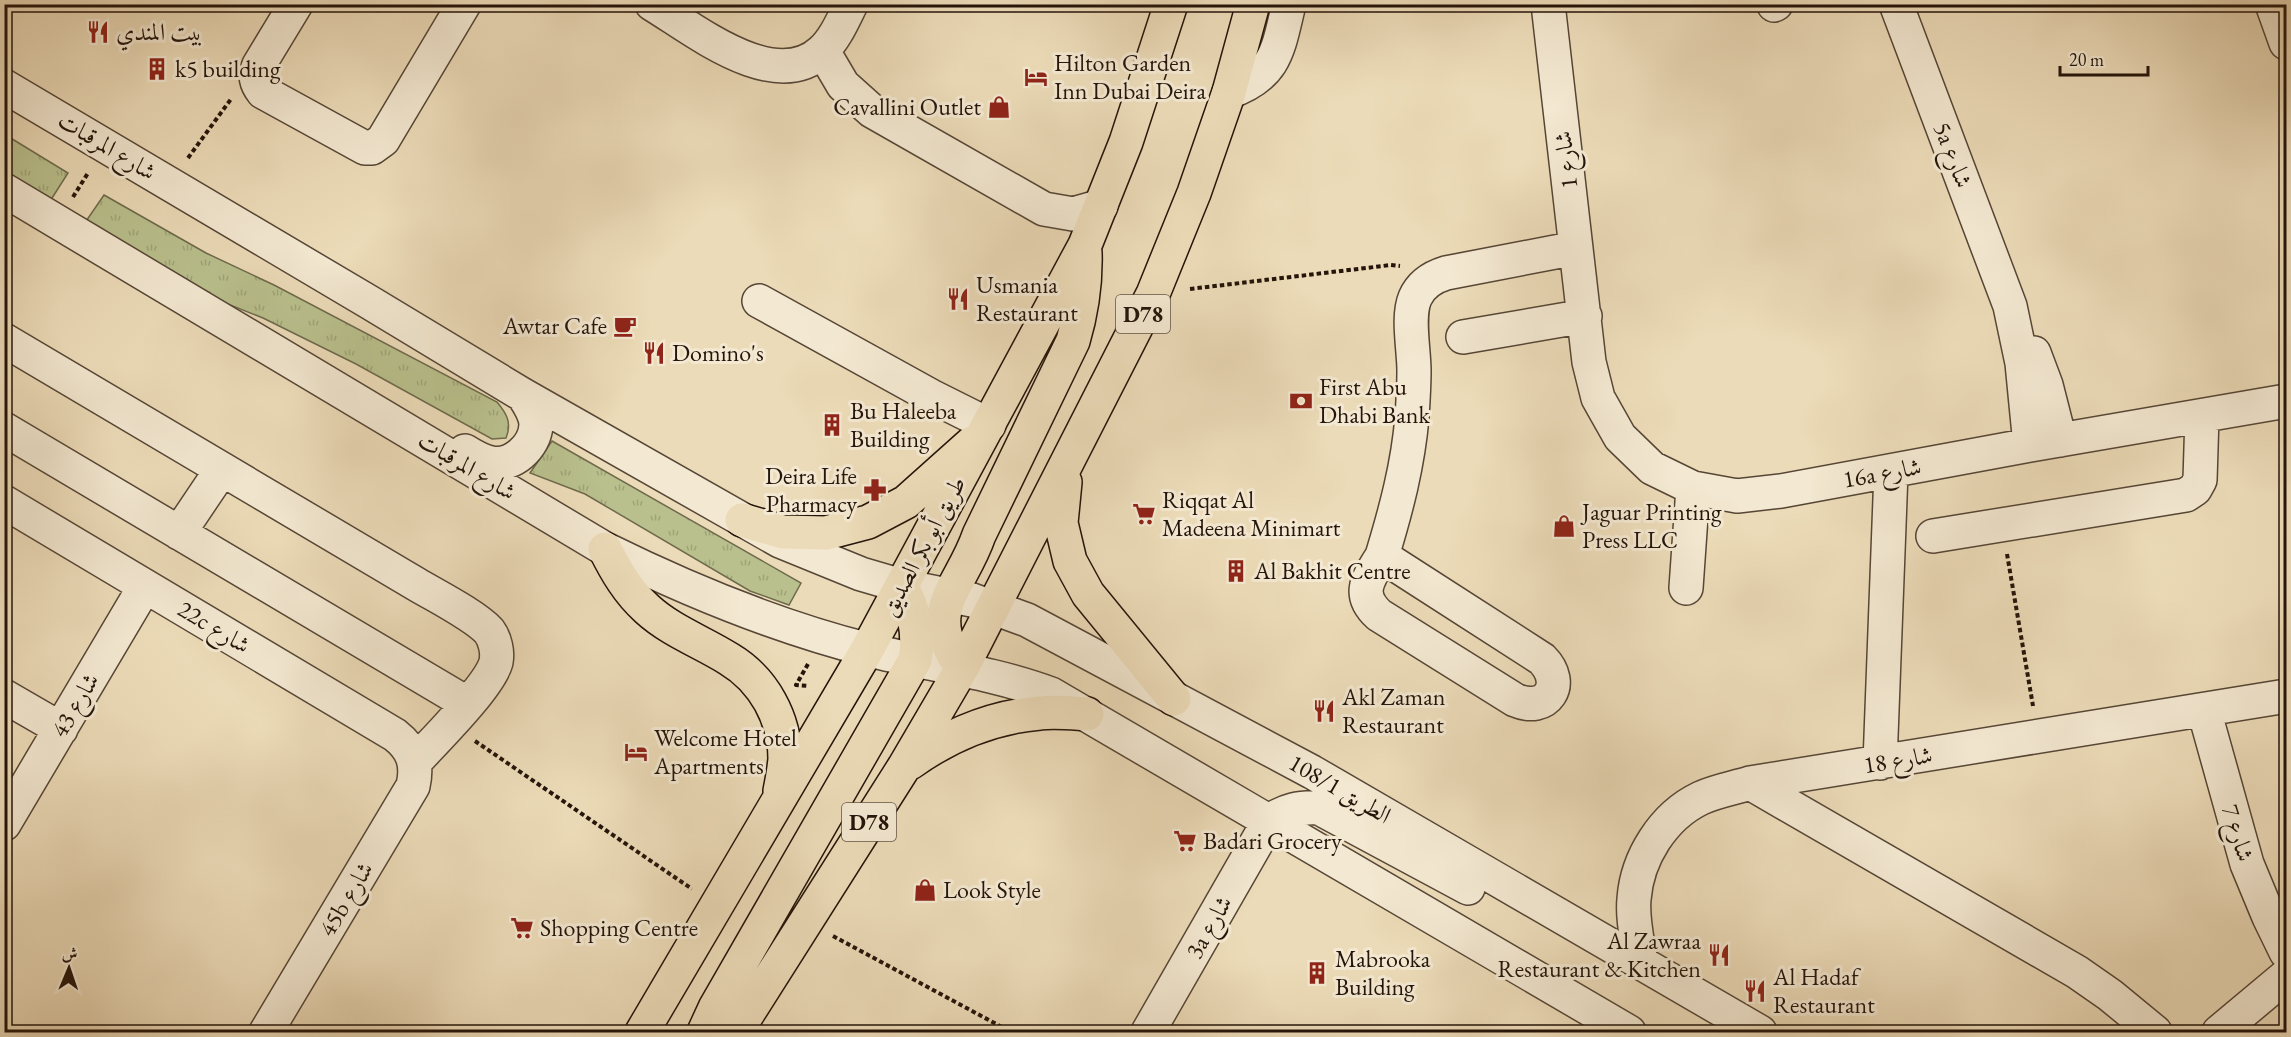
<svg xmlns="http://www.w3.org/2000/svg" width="2291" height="1037" viewBox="0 0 2291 1037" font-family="'EB Garamond',Amiri,serif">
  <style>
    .grass { fill: url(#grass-tufts); stroke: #6e6a4c; stroke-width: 1.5 }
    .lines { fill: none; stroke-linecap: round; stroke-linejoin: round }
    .minor-casing { stroke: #564636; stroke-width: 36 }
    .major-casing { stroke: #24140a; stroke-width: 36 }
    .path { stroke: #24140a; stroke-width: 4; stroke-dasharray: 4.5 3; stroke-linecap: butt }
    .minor { stroke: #f3e8d1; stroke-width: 33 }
    .major { stroke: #ecdbb8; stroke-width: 33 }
    .labels { text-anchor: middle; stroke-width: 6; stroke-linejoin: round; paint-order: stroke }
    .shield { fill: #f3e8d1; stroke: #625446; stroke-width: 1.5 }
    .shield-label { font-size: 22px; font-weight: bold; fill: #24140a }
    .poi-label { font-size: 24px; fill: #24140a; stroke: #f3e8d1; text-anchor: start }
    .street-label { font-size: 24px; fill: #24140a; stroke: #f3e8d1 }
  </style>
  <defs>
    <pattern id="grass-tufts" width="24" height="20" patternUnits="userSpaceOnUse" patternTransform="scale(1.5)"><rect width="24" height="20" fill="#b9c08d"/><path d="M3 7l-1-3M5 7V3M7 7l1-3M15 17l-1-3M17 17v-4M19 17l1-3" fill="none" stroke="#9fa478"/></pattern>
  </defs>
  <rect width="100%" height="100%" fill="#ecdbb8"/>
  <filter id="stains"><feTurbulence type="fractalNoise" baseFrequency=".00333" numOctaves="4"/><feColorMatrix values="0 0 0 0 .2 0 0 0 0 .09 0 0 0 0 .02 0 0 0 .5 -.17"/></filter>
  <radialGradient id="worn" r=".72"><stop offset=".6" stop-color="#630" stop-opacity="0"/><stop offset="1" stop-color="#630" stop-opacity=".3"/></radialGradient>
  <!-- grass -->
  <path class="grass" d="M 4,134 L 68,173 L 47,206 L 5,180 Z
    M 104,195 L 206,253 L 274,285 L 497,402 C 507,414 512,423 506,438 L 492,439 L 356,364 L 263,318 L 185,287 L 82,227 Z
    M 552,441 L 801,583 L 789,605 L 750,591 L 585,494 L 530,473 Z"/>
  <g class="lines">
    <!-- minor casing -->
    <g class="minor-casing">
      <path id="minor" d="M 296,4 L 259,65 C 254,76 256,83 263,92 L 365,148 L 372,148 L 383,140 L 464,4
        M 652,4 C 695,30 775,95 822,51 C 835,39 843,20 851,4
        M 1548,4 L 1589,362 L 1598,398 L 1620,437 L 1652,468 L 1693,488 L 1737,496 L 1781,491 L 2030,445 L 2286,401
        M 1896,4 L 2010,306 L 2022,363 L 2030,445
        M 2272,4 L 2286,43
        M 1774,5 L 1776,4
        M 823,51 L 843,85 L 872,111 L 1044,209 L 1073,214 L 1101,206
        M 4,86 L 369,302 L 523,395 L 780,541 L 861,574 L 902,586 L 972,600 L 1027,620 L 1312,772 L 1760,1032
        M 1229,92 C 1277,75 1278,49 1289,4
        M 4,190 L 605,549 C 690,591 778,627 869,650 C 930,665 992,672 1051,694 L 1629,1032
        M 759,301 L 931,396 L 989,425
        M 1463,337 L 1585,316
        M 4,340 L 416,584 C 436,596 474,615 489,631 C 495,639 498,652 496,662 C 490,686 434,741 415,762
        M 2034,353 L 2046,385 L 2060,440
        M 4,429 L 468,704
        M 465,451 C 473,456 481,461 491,463 C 512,467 535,447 536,425 C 536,414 529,404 523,395
        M 4,502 L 395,735 C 413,749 418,764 413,786 L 266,1032
        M 179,533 L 222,469
        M 1933,536 L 2186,495 L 2195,489 L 2200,480 L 2202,416
        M 1382,556 L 1542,659 C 1567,684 1547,714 1515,700 L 1379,615 C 1356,594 1368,579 1382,556 Z
        M 1382,556 C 1396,510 1408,465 1412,417 C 1413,402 1414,386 1414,371 C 1414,349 1407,317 1415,298 C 1421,284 1433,277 1446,273 L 1576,248
        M 1686,588 L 1693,488
        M 4,696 L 61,729
        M 2204,710 L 2247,864 L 2269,917 L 2286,952
        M 1880,763 L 1891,472
        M 1750,783 L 2077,972 L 2110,995 L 2155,1032
        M 4,824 L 145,586
        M 1641,963 C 1638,943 1632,920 1634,899 C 1637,858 1663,816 1701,798 C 1716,791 1734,788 1750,783 L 2286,696
        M 1148,1032 L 1269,821 C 1286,810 1299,807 1319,808 L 1468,888
        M 2219,1032 L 2286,976"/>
    </g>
    <!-- major casing -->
    <g class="major-casing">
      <path id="major" d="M 1065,482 L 1061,523 L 1070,561 L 1088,594 L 1174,699
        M 742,520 L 783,532 L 826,533 L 868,522 L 906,502 L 972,443
        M 605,549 C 616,571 628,592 647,609 C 671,631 702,642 729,659 C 764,680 785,719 785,759 C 784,770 782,781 780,791
        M 962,668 C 920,611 961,588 979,535 L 1073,341 C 1082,311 1086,284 1085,252
        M 910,763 C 949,735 992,717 1040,713 C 1055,711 1072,713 1087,714
        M 642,1032 L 867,650 L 1085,245 L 1126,142 L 1171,4
        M 704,1032 L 715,1008 L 915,660 C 920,632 914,611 902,586
        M 736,1032 L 904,767 L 962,668 L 1153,294 L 1194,193 L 1229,92 L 1253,4"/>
    </g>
    <!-- path -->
    <path class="path" d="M 188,158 L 231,99
      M 73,197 L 88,173
      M 1190,289 L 1391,265 L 1400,266
      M 2007,554 L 2033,706
      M 808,664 L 796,685 L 809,686
      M 475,741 L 692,889
      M 833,936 L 1011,1032"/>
    <!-- minor -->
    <use href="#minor" class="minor"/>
    <!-- major -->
    <use href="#major" class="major"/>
  </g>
  <!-- icons -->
  <defs>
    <g id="restaurant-bare" transform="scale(1.8)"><path d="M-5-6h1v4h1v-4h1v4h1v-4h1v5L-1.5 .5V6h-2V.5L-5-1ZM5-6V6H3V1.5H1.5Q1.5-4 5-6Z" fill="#8f2418" stroke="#f3e8d1" stroke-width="2.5" paint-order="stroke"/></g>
    <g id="building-bare" transform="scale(1.8)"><path d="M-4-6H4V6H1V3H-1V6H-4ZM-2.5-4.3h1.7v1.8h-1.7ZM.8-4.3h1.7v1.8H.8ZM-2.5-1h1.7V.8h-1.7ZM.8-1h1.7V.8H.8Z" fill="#8f2418" stroke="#f3e8d1" stroke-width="2.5" paint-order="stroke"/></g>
    <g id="hotel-bare" transform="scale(1.8)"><path d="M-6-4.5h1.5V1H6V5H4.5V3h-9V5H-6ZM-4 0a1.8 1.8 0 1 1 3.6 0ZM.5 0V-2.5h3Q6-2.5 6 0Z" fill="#8f2418" stroke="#f3e8d1" stroke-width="2.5" paint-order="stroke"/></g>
    <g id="shop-bare" transform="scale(1.8)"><path d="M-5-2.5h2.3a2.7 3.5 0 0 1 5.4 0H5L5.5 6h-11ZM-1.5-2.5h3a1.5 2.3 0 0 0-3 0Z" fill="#8f2418" stroke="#f3e8d1" stroke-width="2.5" paint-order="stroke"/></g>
    <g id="cafe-bare" transform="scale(1.8)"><path d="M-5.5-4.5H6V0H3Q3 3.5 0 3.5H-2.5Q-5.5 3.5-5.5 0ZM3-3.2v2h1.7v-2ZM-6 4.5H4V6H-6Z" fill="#8f2418" stroke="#f3e8d1" stroke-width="2.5" paint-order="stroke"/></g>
    <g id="bank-bare" transform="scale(1.8)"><path d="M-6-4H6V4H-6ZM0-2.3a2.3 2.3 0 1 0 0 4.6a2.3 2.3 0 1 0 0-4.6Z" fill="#8f2418" stroke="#f3e8d1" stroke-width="2.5" paint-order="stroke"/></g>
    <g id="pharmacy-bare" transform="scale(1.8)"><path d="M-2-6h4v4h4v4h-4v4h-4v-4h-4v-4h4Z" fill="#8f2418" stroke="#f3e8d1" stroke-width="2.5" paint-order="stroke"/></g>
    <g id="supermarket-bare" transform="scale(1.8)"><path d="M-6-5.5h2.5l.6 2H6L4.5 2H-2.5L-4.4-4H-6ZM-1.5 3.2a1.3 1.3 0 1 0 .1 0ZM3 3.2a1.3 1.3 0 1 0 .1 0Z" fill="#8f2418" stroke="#f3e8d1" stroke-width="2.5" paint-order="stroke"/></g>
  </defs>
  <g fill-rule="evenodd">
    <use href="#restaurant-bare" x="98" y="32"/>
    <use href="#building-bare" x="157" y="69"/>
    <use href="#hotel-bare" x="1036" y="77"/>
    <use href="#shop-bare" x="999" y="107"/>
    <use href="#restaurant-bare" x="958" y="299"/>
    <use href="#cafe-bare" x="625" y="326"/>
    <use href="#restaurant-bare" x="654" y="353"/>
    <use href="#bank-bare" x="1301" y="401"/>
    <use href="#building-bare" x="832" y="425"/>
    <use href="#pharmacy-bare" x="875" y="490"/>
    <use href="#supermarket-bare" x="1144" y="514"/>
    <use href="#shop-bare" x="1564" y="526"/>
    <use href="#building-bare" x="1236" y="571"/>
    <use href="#restaurant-bare" x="1324" y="711"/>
    <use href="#hotel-bare" x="636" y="752"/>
    <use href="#supermarket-bare" x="1185" y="841"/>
    <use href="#shop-bare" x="925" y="890"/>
    <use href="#supermarket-bare" x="522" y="928"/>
    <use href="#restaurant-bare" x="1719" y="955"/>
    <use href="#building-bare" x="1317" y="973"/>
    <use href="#restaurant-bare" x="1755" y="991"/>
  </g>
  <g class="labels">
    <!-- shield labels -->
    <g class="shield">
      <rect x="1116" y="295" width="54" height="38" rx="4.5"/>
      <rect x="842" y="803" width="54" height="38" rx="4.5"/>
    </g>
    <g class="shield-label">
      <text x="1143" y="322">D78</text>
      <text x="869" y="830">D78</text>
    </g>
    <!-- poi labels -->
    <g class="poi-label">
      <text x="116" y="40">بيت المندي</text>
      <text x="1054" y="71">Hilton Garden<tspan x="1054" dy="28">Inn Dubai Deira</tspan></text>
      <text x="175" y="77">k5 building</text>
      <text x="981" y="115" text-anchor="end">Cavallini Outlet</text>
      <text x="976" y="293">Usmania<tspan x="976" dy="28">Restaurant</tspan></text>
      <text x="607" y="334" text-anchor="end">Awtar Cafe</text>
      <text x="672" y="361">Domino's</text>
      <text x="1319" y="395">First Abu<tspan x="1319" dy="28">Dhabi Bank</tspan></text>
      <text x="850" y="419">Bu Haleeba<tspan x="850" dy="28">Building</tspan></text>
      <text x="857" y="484" text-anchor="end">Deira Life<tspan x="857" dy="28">Pharmacy</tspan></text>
      <text x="1162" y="508">Riqqat Al<tspan x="1162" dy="28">Madeena Minimart</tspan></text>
      <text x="1582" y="520">Jaguar Printing<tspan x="1582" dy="28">Press LLC</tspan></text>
      <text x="1254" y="579">Al Bakhit Centre</text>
      <text x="1342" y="705">Akl Zaman<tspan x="1342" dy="28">Restaurant</tspan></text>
      <text x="654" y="746">Welcome Hotel<tspan x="654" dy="28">Apartments</tspan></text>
      <text x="1203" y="849">Badari Grocery</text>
      <text x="943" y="898">Look Style</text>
      <text x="540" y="936">Shopping Centre</text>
      <text x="1701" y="949" text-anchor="end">Al Zawraa<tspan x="1701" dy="28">Restaurant &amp; Kitchen</tspan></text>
      <text x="1335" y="967">Mabrooka<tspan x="1335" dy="28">Building</tspan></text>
      <text x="1773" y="985">Al Hadaf<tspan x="1773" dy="28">Restaurant</tspan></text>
    </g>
    <!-- street labels -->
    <g class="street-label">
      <text transform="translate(107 146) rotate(31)" y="8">شارع المرقبات</text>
      <text transform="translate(1953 155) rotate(69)" y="8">5a شارع</text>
      <text transform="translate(1566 160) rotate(-97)" y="8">شارع 1</text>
      <text transform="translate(467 466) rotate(31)" y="8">شارع المرقبات</text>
      <text transform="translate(1882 473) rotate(-10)" y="8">16a شارع</text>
      <text transform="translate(923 546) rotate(-62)" y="8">طريق أبو بكر الصديق</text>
      <text transform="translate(214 627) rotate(31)" y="8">22c شارع</text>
      <text transform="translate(75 705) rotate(-59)" y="8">شارع 43</text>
      <text transform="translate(1898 760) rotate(-9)" y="8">شارع 18</text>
      <text transform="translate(1340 789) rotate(30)" y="8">108/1 الطريق</text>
      <text transform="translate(2238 833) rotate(73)" y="8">شارع 7</text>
      <text transform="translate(346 899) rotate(-59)" y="8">45b شارع</text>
      <text transform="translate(1209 927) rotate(-60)" y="8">3a شارع</text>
    </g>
  </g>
  <!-- margin -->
  <rect width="2291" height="1037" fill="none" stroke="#ecdbb8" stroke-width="24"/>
  <rect x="6" y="6" width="2279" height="1025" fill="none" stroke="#24140a" stroke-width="3"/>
  <rect x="12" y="12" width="2267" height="1013" fill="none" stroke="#24140a" stroke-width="1.5"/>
  <!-- north arrow -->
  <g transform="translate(69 968) rotate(2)" stroke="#f3e8d1" stroke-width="4.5" paint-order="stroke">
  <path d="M0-4.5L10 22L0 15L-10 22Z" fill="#24140a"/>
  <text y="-9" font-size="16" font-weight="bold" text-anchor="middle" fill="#24140a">ش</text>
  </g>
  <!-- scale -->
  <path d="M2060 66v9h88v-9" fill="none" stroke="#24140a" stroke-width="3"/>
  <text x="2069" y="66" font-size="18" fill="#24140a" stroke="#f3e8d1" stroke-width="4.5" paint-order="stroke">20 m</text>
  <rect width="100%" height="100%" filter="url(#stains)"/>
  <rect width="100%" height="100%" fill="url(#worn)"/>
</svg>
